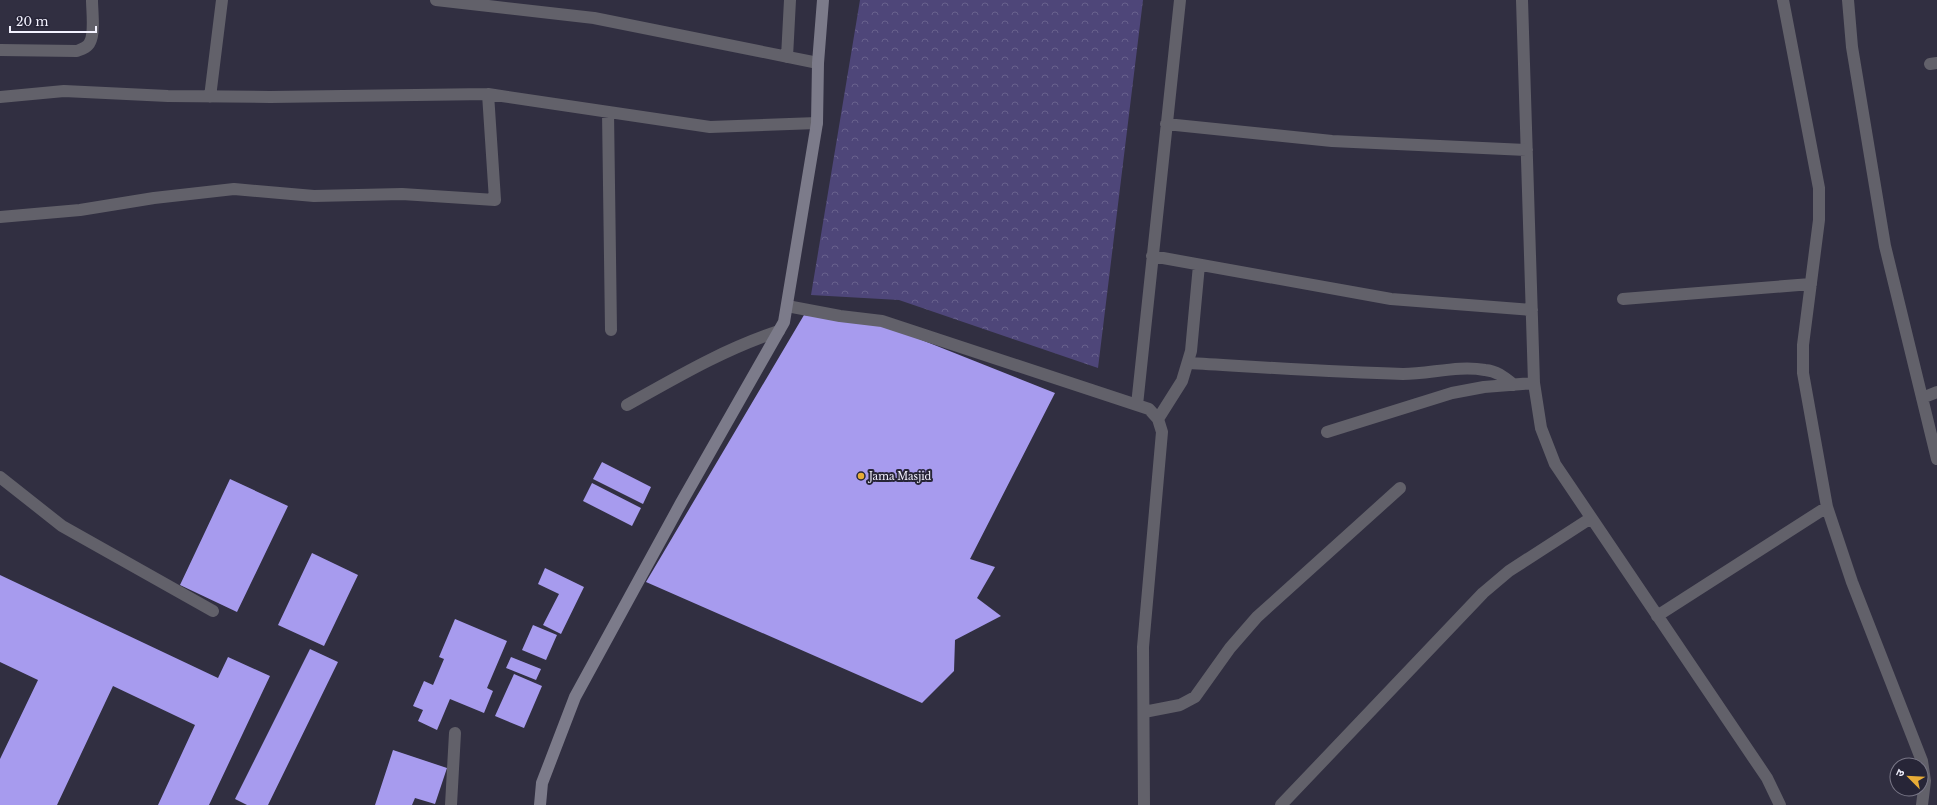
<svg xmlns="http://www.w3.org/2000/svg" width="1937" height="805" viewBox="0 0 1937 805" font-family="'Libre Baskerville','Noto Sans Devanagari',serif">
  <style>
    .park { fill: url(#park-crowns) }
    .building { fill: #a79bee }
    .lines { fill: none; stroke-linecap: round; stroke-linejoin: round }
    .service { stroke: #62616a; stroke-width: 12 }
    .minor { stroke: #62616a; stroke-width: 12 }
    .secondary { stroke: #7c7b8a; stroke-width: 12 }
    .poi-dot { fill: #e8ac37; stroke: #272537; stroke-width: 1.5 }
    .labels { text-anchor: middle; stroke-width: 4; stroke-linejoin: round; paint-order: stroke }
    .poi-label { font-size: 10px; fill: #f3f2ff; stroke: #272537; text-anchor: start }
  </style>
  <defs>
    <pattern id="park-crowns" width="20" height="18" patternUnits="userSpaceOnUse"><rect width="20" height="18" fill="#4e4679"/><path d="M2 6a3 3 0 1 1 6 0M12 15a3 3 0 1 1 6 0" fill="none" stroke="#68618d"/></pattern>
  </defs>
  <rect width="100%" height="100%" fill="#312f41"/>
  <!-- park -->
  <path class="park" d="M 860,0 L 1143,0 L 1098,368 L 899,300 L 811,295 Z"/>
  <!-- building -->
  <path class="building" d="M 804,315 L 884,325 L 1055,393 L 970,559 L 995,567 L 977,598 L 1001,616 L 955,640 L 954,671 L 922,703 L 646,582 Z
    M 602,462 L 651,487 L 643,504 L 593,479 Z
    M 230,479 L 288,506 L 237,612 L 180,585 Z
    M 592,483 L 641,508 L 632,526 L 583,501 Z
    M 312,553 L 358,575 L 324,646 L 278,625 Z
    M 545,568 L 584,587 L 561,634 L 543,625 L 559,594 L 538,584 Z
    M 0,575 L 218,678 L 228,657 L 270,676 L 209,805 L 158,805 L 195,725 L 113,686 L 57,805 L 0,805 L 0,759 L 38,680 L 0,662 Z
    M 455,619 L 507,641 L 487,688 L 493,691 L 484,713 L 450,699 L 437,730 L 418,721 L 423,710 L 413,706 L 424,681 L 433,685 L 444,659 L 439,657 Z
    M 533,625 L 557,635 L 546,660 L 522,650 Z
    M 310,649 L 338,662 L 268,805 L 247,805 L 235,799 Z
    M 511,657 L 541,669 L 536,680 L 506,668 Z
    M 514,674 L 542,686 L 524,728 L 495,716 Z
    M 393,750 L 447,768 L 435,804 L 415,798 L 412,805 L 375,805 Z"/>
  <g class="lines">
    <!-- service -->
    <path class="service" d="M 0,477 L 62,526 L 213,611
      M 451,805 L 455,733"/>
    <!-- minor -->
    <path class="minor" d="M 436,0 L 594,18 L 818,63
      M 1522,0 L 1534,383 L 1541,428 L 1555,464 L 1767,778 L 1780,805
      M 1783,0 L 1819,188 L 1819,220 L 1803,345 L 1803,373 L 1827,507 L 1852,582 L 1922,761 L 1925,781 L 1922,805
      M 1848,0 L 1852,47 L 1885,246 L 1937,459
      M 0,50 L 77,51 C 82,49 88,47 90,42 C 95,33 92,10 92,0
      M 787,57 L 790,0
      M 1930,64 L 1937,63
      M 0,97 L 64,91 L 168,96 L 270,97 L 488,94 L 710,127 L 817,123
      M 210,97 L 222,0
      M 608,112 L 611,330
      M 1166,124 L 1332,141 L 1527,150
      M 0,217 L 80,210 L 154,198 L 234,189 L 314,196 L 402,194 L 495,200 L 488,94
      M 1152,256 L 1391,299 L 1532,310
      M 1623,299 L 1811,284
      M 787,306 L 840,316 L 882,321 L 1149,409 L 1158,419 L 1162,432 L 1143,647 L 1144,805
      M 1188,363 C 1259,367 1331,372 1403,374 C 1430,374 1458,365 1485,370 C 1497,371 1504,377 1514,385
      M 1922,398 L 1937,392
      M 627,405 C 677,377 724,349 779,331
      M 1137,405 L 1180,0
      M 1158,419 L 1182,381 L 1191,351 L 1199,265
      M 1327,432 L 1452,393 L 1484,387 L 1534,383
      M 1657,616 L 1827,507
      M 1144,712 L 1180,705 L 1195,697 L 1230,648 L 1257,617 L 1400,488
      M 1281,805 L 1483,593 L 1509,571 L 1591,518"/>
    <!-- secondary -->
    <path class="secondary" d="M 540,805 L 542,783 L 575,697 L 681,503 L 784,322 L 817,123 L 818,63 L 823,0"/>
  </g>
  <!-- markers -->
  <circle class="poi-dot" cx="861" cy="476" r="4"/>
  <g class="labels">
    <!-- poi labels -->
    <g class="poi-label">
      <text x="869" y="480">Jama Masjid</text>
    </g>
  </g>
  <!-- north arrow -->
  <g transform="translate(1909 777) rotate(294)"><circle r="19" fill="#272537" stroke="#797787"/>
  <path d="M0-3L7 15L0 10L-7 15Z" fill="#e8ac37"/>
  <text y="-6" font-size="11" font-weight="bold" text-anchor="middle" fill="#f3f2ff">उ</text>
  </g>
  <!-- scale -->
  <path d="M10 26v6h86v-6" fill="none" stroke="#f3f2ff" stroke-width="2"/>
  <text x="16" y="26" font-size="12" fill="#f3f2ff" stroke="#272537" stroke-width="3" paint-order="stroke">20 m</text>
</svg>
